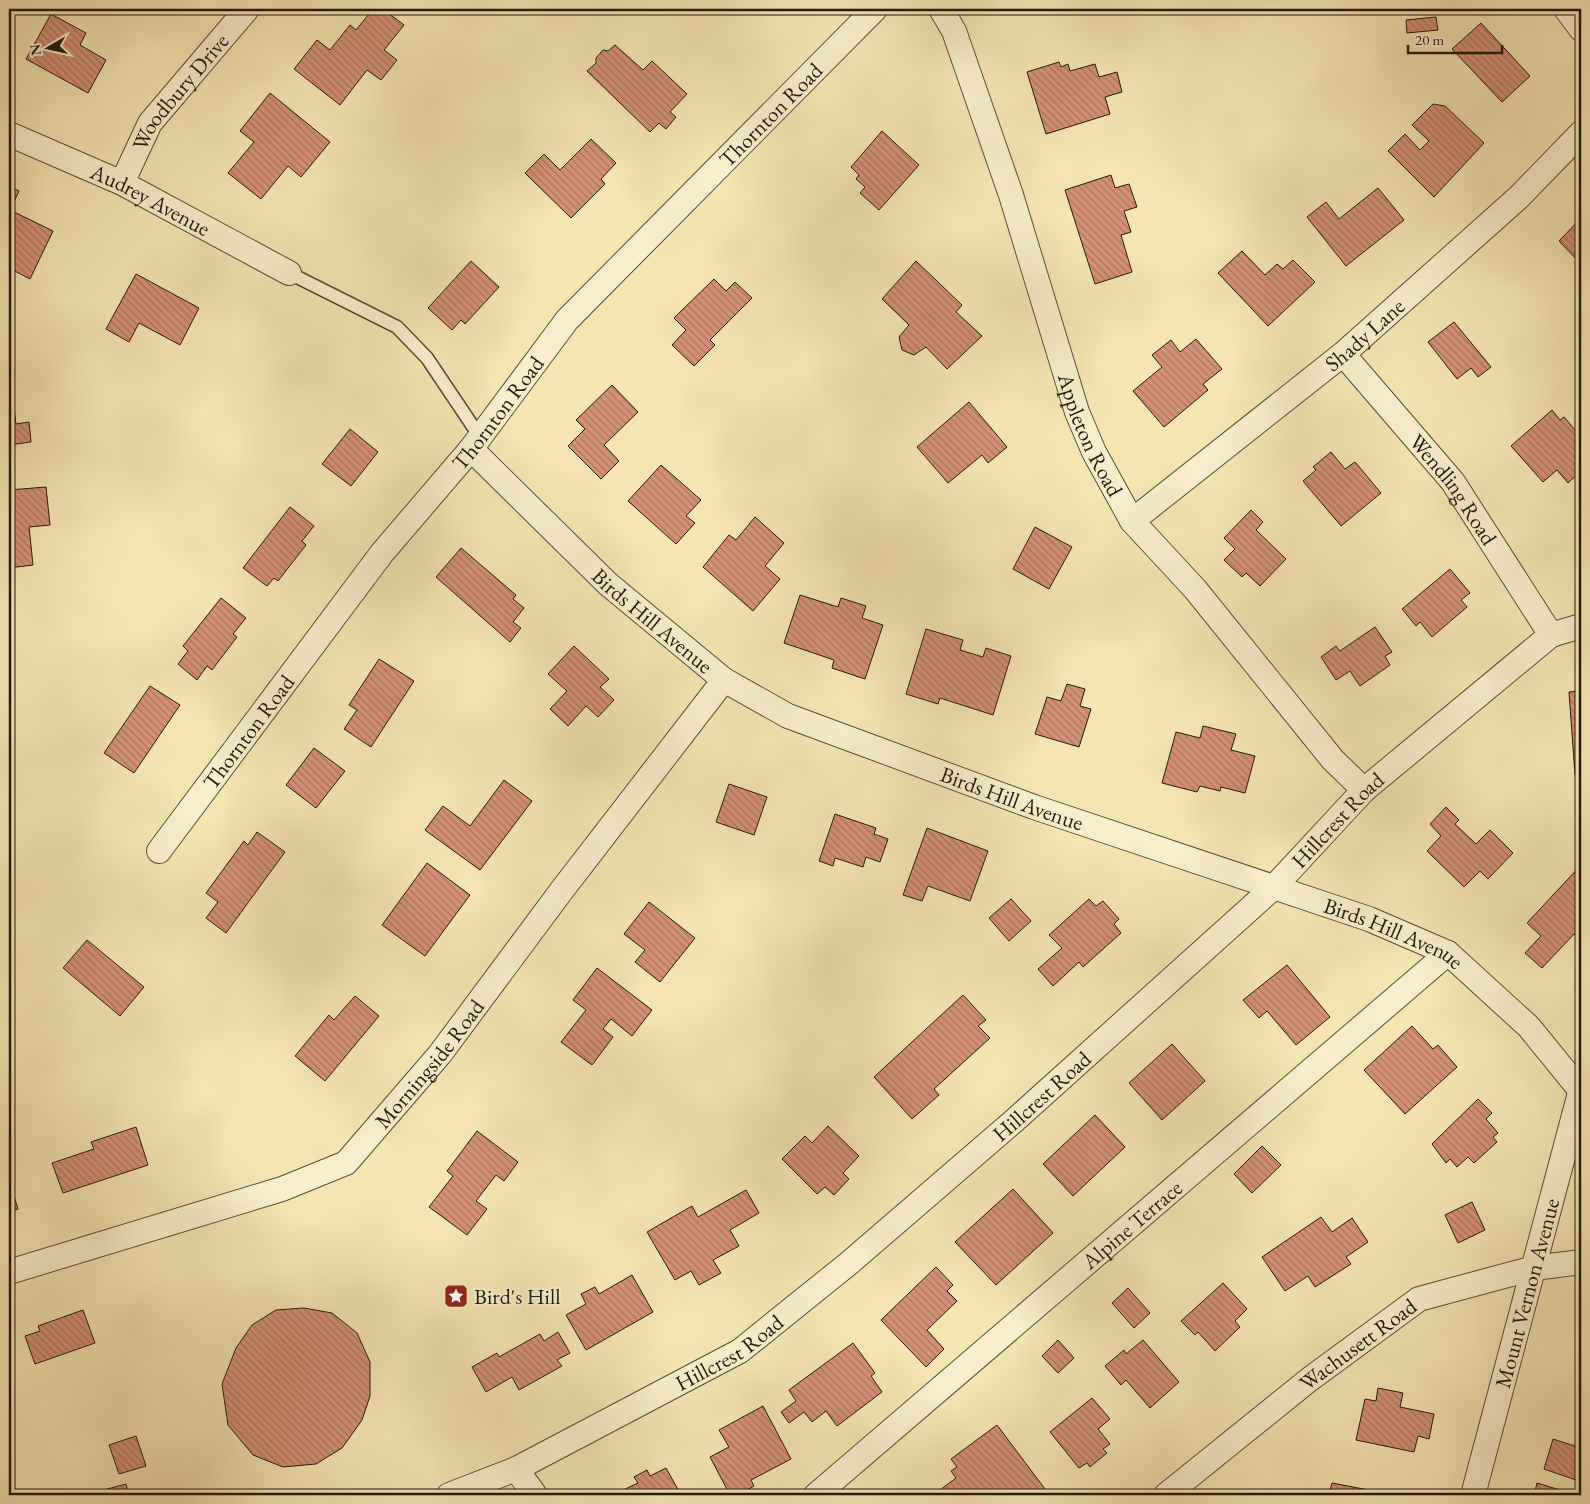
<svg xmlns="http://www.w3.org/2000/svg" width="1590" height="1504" viewBox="0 0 1590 1504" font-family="'EB Garamond',serif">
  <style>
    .building { fill: url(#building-back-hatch); stroke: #23180b }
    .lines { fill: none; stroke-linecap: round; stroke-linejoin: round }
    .lane-casing { stroke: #574b35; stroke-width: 15 }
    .street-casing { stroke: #574b35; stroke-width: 26 }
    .lane { stroke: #f8eecd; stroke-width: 12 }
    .street { stroke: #f8eecd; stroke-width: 24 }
    .labels { text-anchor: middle; stroke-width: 4.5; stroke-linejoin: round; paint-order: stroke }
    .street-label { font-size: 22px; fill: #23180b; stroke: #f8eecd }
    .poi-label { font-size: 22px; fill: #23180b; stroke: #f8eecd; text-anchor: start }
  </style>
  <defs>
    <pattern id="building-back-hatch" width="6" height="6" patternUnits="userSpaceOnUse" patternTransform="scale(1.25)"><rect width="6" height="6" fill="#d59177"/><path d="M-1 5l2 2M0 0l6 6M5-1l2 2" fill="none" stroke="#ac7560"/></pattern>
  </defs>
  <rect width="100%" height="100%" fill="#f4e5b2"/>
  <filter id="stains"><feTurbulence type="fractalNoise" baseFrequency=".004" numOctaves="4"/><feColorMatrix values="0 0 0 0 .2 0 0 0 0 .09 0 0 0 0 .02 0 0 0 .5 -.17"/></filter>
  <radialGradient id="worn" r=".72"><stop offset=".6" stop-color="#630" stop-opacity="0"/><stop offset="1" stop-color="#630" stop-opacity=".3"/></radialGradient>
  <!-- building -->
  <path class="building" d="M 154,9 L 165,9 L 161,14 Z
    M 373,9 L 383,9 L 404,25 L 384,50 L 397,60 L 381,80 L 367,70 L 340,105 L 294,69 L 317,40 L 330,50 L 350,25 L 356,30 Z
    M 51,14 L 86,33 L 80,45 L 106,60 L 88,93 L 26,59 Z
    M 1436,17 L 1438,30 L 1407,33 L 1406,20 Z
    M 1481,23 L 1530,76 L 1502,102 L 1452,49 Z
    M 615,45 L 643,70 L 652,61 L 687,94 L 670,112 L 676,117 L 666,129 L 659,123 L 650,132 L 587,71 L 596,63 L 596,58 L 603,50 L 608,51 Z
    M 1059,62 L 1061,67 L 1068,64 L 1070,71 L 1095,64 L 1099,77 L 1117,72 L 1122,92 L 1105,97 L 1110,114 L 1046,134 L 1027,72 Z
    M 270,93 L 330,142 L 301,177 L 288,166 L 261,199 L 228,173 L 254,142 L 240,131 Z
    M 1433,104 L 1445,106 L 1484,143 L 1434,197 L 1388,151 L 1405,134 L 1420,150 L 1429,141 L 1412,125 Z
    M 882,131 L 919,165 L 879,210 L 860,193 L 865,187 L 856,179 L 859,175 L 851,167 Z
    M 591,139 L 616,163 L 601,179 L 605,184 L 571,218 L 525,173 L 544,154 L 560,170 Z
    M 1111,175 L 1115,188 L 1129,184 L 1137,207 L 1124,211 L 1131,232 L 1121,235 L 1132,272 L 1095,284 L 1065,190 Z
    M 9,186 L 19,191 L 10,210 L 53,231 L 30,279 L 9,268 L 11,253 L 9,252 Z
    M 1378,188 L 1404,220 L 1346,266 L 1307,217 L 1326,202 L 1339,219 Z
    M 1581,218 L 1581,264 L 1559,241 Z
    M 1242,251 L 1265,275 L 1277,264 L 1283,269 L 1293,260 L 1315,282 L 1268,326 L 1218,273 Z
    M 471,261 L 499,287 L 465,324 L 461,320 L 452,330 L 428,308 Z
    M 916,261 L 962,305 L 956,312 L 982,336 L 947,369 L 926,347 L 914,355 L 902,350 L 899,337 L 909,325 L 882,299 Z
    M 136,274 L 199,308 L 180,345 L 139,323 L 129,342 L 106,329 Z
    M 714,279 L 726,291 L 735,282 L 752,298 L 710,340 L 715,345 L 694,366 L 672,345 L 686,330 L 674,318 Z
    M 1454,322 L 1491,367 L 1478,377 L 1471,368 L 1457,379 L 1428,342 Z
    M 1196,339 L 1222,369 L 1203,384 L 1208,390 L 1164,427 L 1133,391 L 1162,367 L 1152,355 L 1171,340 L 1180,352 Z
    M 9,369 L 16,424 L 29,422 L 31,442 L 9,445 Z
    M 612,385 L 638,412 L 604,445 L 619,461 L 601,479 L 568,446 L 585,429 L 576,420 Z
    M 969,402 L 1007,447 L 988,463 L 982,455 L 948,483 L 917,447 Z
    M 1552,410 L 1560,420 L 1564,417 L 1581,437 L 1581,471 L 1568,483 L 1557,470 L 1543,482 L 1511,446 Z
    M 350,429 L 378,452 L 351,486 L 322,464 Z
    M 1331,452 L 1345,469 L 1355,462 L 1381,493 L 1341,526 L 1303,481 L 1316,470 L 1313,467 Z
    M 661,465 L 701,500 L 686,516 L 695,523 L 676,544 L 628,501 Z
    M 46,487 L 50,525 L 29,527 L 33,565 L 9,568 L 9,490 Z
    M 290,507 L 314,526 L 302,541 L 306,545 L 278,581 L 274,578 L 267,586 L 243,568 Z
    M 1251,510 L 1263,522 L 1256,530 L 1286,559 L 1260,586 L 1246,573 L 1242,577 L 1224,560 L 1235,549 L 1224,538 Z
    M 755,517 L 784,543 L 765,566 L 780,579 L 753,611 L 703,567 L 729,535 L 736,540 Z
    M 1035,527 L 1072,547 L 1049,589 L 1013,569 Z
    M 461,548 L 516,595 L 513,599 L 524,608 L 513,622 L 521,628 L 510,642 L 436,577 Z
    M 1450,569 L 1470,593 L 1461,600 L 1467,607 L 1432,637 L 1420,622 L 1416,626 L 1402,609 Z
    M 800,595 L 838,607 L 841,598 L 866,606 L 862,618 L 883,625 L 865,679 L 832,668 L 834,660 L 784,643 Z
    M 221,598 L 246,618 L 233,634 L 237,637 L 212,670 L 207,666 L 197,680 L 178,664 L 188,651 L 183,646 Z
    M 1375,627 L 1392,652 L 1385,656 L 1390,665 L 1360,686 L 1350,671 L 1336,680 L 1321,657 L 1336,646 L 1340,651 Z
    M 926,629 L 963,640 L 960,650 L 983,657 L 986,648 L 1011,656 L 993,715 L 940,698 L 938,704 L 906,694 Z
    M 574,646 L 609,679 L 600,687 L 614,700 L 598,717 L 586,706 L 568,726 L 550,709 L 567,691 L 548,674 Z
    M 379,659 L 414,681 L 371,747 L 344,729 L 357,710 L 349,705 Z
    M 1067,684 L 1085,689 L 1080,706 L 1091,709 L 1079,747 L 1035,734 L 1047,697 L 1061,701 Z
    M 150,686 L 180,705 L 134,773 L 104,753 Z
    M 1581,691 L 1581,775 L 1575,775 L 1569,692 Z
    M 1203,726 L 1236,734 L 1231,750 L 1255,756 L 1245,793 L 1221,787 L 1220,791 L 1200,786 L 1197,792 L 1162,783 L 1176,732 L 1200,738 Z
    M 314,748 L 345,771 L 316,808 L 286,785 Z
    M 504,780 L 532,801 L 480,870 L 425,830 L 443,806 L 470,826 Z
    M 729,784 L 767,797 L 754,835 L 716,822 Z
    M 1446,807 L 1459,820 L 1455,824 L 1476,844 L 1490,830 L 1513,853 L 1488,879 L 1480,871 L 1464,887 L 1427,851 L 1441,836 L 1430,824 Z
    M 835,814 L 876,828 L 874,834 L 888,839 L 880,862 L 866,857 L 863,867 L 835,858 L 833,866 L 819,861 Z
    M 927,828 L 988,851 L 970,901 L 928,886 L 922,901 L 903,895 Z
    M 257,832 L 285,852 L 226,933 L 206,918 L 218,902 L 206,893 L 244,841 L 248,845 Z
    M 427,863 L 470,895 L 425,956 L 382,925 Z
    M 1581,865 L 1581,941 L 1574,934 L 1542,968 L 1525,953 L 1541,936 L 1527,923 Z
    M 1011,899 L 1031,921 L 1009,941 L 989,918 Z
    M 1089,899 L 1096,906 L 1103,901 L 1119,919 L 1114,924 L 1121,933 L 1083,967 L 1079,962 L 1053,986 L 1038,969 L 1062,948 L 1049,935 Z
    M 649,902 L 695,938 L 660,982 L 635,962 L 645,950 L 624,934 Z
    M 87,940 L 144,987 L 120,1016 L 63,968 Z
    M 1287,965 L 1330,1017 L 1296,1045 L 1267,1011 L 1259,1018 L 1243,1000 Z
    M 597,968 L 652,1010 L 632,1036 L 611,1019 L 603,1029 L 613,1037 L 592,1065 L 561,1042 L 586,1010 L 573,1000 Z
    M 963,995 L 986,1020 L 978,1026 L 990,1038 L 934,1089 L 939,1095 L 912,1119 L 874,1077 Z
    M 355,996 L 379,1016 L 325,1081 L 295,1056 L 329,1015 L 334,1020 Z
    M 1412,1026 L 1433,1049 L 1438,1045 L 1457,1067 L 1405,1114 L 1364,1070 Z
    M 1172,1044 L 1205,1081 L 1162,1120 L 1129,1083 Z
    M 1478,1099 L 1492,1113 L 1486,1119 L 1498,1133 L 1493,1137 L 1497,1142 L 1474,1163 L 1468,1157 L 1457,1167 L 1450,1159 L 1446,1163 L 1432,1144 Z
    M 1095,1115 L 1125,1147 L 1073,1196 L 1043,1164 Z
    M 828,1126 L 859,1156 L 843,1173 L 849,1179 L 834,1195 L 825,1187 L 817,1194 L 782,1159 L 805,1136 L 812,1143 Z
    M 136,1127 L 148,1165 L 63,1193 L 52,1163 L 94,1149 L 91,1142 Z
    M 477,1131 L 518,1162 L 504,1181 L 496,1175 L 476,1201 L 487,1209 L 467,1235 L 429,1207 L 453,1176 L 447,1171 Z
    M 1262,1146 L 1281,1165 L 1252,1193 L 1234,1174 Z
    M 9,1180 L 18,1209 L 9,1212 Z
    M 1013,1189 L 1053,1233 L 996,1285 L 955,1242 Z
    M 746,1190 L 759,1213 L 730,1230 L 739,1246 L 713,1260 L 721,1273 L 699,1285 L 691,1271 L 675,1280 L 647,1232 L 692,1206 L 698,1217 Z
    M 1472,1202 L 1485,1230 L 1458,1243 L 1445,1215 Z
    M 1321,1217 L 1332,1232 L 1352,1218 L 1368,1242 L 1346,1257 L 1351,1264 L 1315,1287 L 1308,1276 L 1285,1291 L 1262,1257 Z
    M 936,1267 L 953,1285 L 947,1291 L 957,1301 L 927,1330 L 944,1349 L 926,1367 L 881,1320 Z
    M 632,1275 L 653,1312 L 586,1350 L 566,1315 L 586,1304 L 581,1294 L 595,1287 L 599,1294 Z
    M 1223,1283 L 1247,1309 L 1235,1321 L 1240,1327 L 1215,1351 L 1198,1332 L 1195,1335 L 1181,1321 Z
    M 1128,1288 L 1150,1313 L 1134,1328 L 1112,1303 Z
    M 304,1308 L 332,1313 L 357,1333 L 370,1362 L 370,1396 L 362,1420 L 342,1448 L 316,1464 L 283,1467 L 253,1455 L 228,1425 L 222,1384 L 236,1348 L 252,1325 L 276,1310 Z
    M 83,1310 L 95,1343 L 35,1364 L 25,1336 L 40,1331 L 38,1326 Z
    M 558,1332 L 570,1353 L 557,1360 L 562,1366 L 519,1390 L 512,1377 L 486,1392 L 472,1367 L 497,1353 L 499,1357 L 540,1334 L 544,1341 Z
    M 1058,1340 L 1074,1358 L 1058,1373 L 1042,1356 Z
    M 1143,1340 L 1179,1382 L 1150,1408 L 1126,1380 L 1121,1385 L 1105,1366 L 1124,1350 L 1126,1354 Z
    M 853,1343 L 875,1373 L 871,1376 L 882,1392 L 837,1426 L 826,1411 L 812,1422 L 804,1412 L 789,1423 L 781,1412 L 796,1401 L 789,1390 Z
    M 1378,1388 L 1403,1393 L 1400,1407 L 1434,1414 L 1429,1439 L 1418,1436 L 1414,1452 L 1356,1440 L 1365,1399 L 1376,1401 Z
    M 1092,1398 L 1110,1419 L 1098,1429 L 1110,1444 L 1103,1449 L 1107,1453 L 1090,1467 L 1087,1463 L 1079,1468 L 1050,1432 Z
    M 763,1406 L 791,1459 L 751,1480 L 754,1486 L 738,1495 L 730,1495 L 710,1457 L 729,1447 L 719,1430 Z
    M 997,1425 L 1045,1489 L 1037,1495 L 938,1495 L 936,1493 L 956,1478 L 951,1471 L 957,1467 L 951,1459 Z
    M 136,1436 L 146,1466 L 119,1474 L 109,1445 Z
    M 1553,1439 L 1581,1448 L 1581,1474 L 1579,1481 L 1544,1469 Z
    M 666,1468 L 681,1495 L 626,1495 L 623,1490 L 638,1483 L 634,1477 L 647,1470 L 650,1476 Z
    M 1332,1483 L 1395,1495 L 1329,1495 Z
    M 1537,1483 L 1570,1493 L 1569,1495 L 1534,1495 Z
    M 126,1484 L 129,1495 L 109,1495 L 107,1489 Z"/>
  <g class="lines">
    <!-- lane casing -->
    <g class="lane-casing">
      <path id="lane" d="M 289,273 L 397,327 L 427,358 L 480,437"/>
    </g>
    <!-- street casing -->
    <g class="street-casing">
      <g id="street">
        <path id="s1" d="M 941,9 L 954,31 L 1011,195 L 1077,412 L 1094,452 L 1132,521 L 1195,589 L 1333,760 L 1364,790"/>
        <path d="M 1566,9 L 1581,29"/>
        <path id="s2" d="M 9,134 L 122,183 L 289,273"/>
        <path id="s3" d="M 122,183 L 150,123 L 247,9"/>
        <path id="s4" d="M 1343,354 L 1453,482 L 1551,635"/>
        <path id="s5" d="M 471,449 L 608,584 L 724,680 L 788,716 L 1034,807 L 1369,919 L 1448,953 L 1529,1027 L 1581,1091"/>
        <path id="s6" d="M 1132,521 L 1343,354 L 1519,197 L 1581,133"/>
        <path id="s7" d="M 159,851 L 382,553 L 471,449 L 567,320 L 875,9"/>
        <path id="s8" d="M 9,1272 L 282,1189 L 346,1163 L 440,1054 L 562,890 L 724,680"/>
        <path d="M 516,1469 L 535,1495"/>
        <path id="s9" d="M 449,1495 L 516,1469 L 740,1351 L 848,1264 L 1015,1120 L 1274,887 L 1364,790 L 1551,635 L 1581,626"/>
        <path id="s10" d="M 816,1495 L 1448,953"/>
        <path id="s11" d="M 1166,1495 L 1310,1379 L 1419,1299 L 1534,1268 L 1581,1262"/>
        <path id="s12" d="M 1473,1495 L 1581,1089"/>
      </g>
    </g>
    <!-- lane -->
    <use href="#lane" class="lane"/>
    <!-- street -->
    <use href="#street" class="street"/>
  </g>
  <!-- icons -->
  <defs>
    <g id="sight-square" transform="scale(1.25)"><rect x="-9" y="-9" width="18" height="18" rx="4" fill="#8f2418" stroke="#f8eecd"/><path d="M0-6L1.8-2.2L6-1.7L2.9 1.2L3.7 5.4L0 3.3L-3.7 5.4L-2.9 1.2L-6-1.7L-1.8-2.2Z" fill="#fff"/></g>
  </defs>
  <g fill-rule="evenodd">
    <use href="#sight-square" x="456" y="1296"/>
  </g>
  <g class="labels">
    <!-- street labels -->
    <g class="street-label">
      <text dy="8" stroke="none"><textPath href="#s3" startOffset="109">Woodbury Drive</textPath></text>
      <text dy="8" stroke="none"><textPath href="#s7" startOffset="959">Thornton Road</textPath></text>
      <text dy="8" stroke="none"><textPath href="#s2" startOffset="156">Audrey Avenue</textPath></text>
      <text dy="8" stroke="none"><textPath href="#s6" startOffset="298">Shady Lane</textPath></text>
      <text dy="8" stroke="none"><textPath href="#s7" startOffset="554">Thornton Road</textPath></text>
      <text dy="8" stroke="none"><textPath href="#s1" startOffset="452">Appleton Road</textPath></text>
      <text dy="8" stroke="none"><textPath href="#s4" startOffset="175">Wendling Road</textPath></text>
      <text dy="8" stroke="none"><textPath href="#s5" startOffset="250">Birds Hill Avenue</textPath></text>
      <text dy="8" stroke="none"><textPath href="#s7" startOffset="149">Thornton Road</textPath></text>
      <text dy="8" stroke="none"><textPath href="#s5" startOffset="655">Birds Hill Avenue</textPath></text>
      <text dy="8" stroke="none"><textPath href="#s9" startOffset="1125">Hillcrest Road</textPath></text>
      <text dy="8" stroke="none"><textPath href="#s5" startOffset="1060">Birds Hill Avenue</textPath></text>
      <text dy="8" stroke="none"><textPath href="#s8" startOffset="484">Morningside Road</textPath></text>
      <text dy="8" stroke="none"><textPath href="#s9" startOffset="720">Hillcrest Road</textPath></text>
      <text dy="8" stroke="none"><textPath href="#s10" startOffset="416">Alpine Terrace</textPath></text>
      <text dy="8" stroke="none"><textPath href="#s12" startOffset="209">Mount Vernon Avenue</textPath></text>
      <text dy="8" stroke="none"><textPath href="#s11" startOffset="244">Wachusett Road</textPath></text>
      <text dy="8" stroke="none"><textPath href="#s9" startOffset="315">Hillcrest Road</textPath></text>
    </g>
    <!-- poi labels -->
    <g class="poi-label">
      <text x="474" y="1304">Bird's Hill</text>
    </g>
  </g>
  <!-- margin -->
  <rect width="1590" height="1504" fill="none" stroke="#f4e5b2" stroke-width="30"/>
  <rect x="10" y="10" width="1570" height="1484" fill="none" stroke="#23180b" stroke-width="2.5"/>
  <rect x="15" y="15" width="1560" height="1474" fill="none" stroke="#23180b"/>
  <!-- north arrow -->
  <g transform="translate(48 48) rotate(261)" stroke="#f8eecd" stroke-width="4" paint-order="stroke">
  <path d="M0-4L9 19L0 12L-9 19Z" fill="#23180b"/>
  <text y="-8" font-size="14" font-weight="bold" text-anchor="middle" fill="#23180b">N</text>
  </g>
  <!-- scale -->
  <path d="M1408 45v8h94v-8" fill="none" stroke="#23180b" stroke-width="2.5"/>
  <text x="1415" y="45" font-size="15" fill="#23180b" stroke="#f8eecd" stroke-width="4" paint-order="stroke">20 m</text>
  <rect width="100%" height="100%" filter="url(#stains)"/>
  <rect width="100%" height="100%" fill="url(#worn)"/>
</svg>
